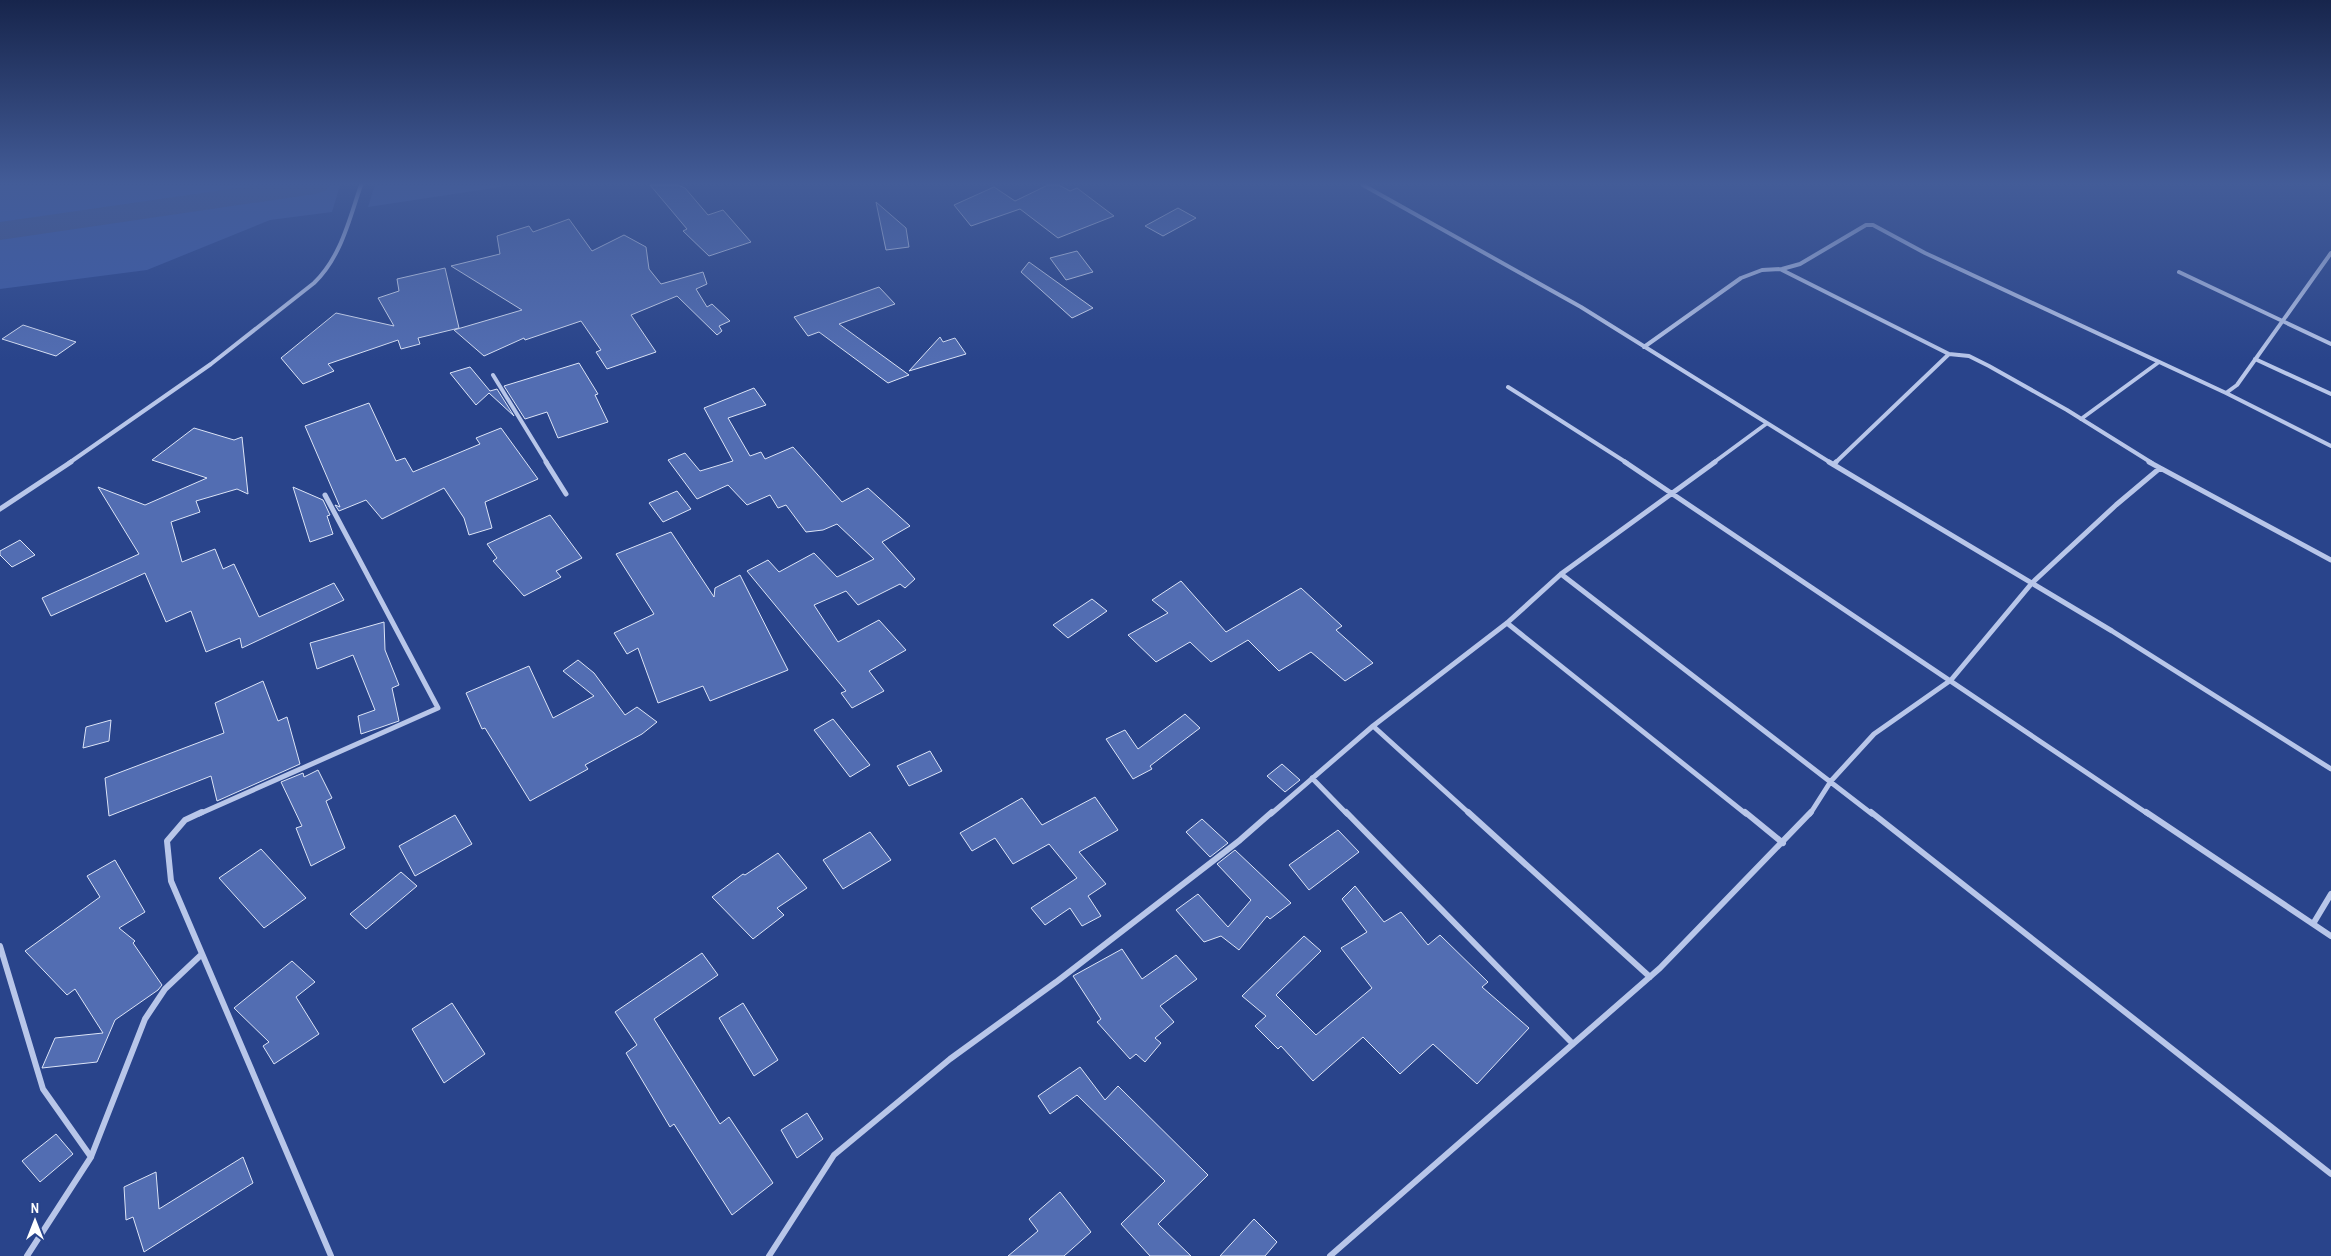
<svg xmlns="http://www.w3.org/2000/svg" width="2331" height="1256" viewBox="0 0 2331 1256" font-family="'Archivo Narrow',sans-serif">
  <style>
    .green { fill: #3e5ca7 }
    .lines { fill: none; stroke-linecap: round; stroke-linejoin: round }
    .river { fill: #425589; fill-rule: evenodd }
    .building { fill: #526db2; stroke: #dce4f7 }
    .street-far2 { stroke: #b8c6e9; stroke-width: 4 }
    .street-far1 { stroke: #b8c6e9; stroke-width: 5 }
    .street { stroke: #b8c6e9; stroke-width: 6 }
  </style>
  <rect width="100%" height="100%" fill="#29448b"/>
  <!-- green -->
  <path class="green" d="M 0,185 L 340,185 L 332,212 L 270,220 L 147,270 L 0,289 Z
    M 375,185 L 513,185 L 368,207 Z"/>
  <g class="lines">
    <!-- river -->
    <path class="river" d="M 257,185 L 330,185 L 325,191 L 315,194 L 0,240 L 0,222 Z"/>
  </g>
  <!-- building -->
  <path class="building" d="M 650,185 L 678,185 L 685,188 L 708,215 L 723,210 L 751,242 L 709,256 L 683,231 L 687,229 Z
    M 1048,185 L 1059,185 L 1070,191 L 1077,188 L 1114,216 L 1058,238 L 1020,209 L 971,226 L 954,205 L 994,187 L 1015,201 Z
    M 876,202 L 906,228 L 909,247 L 886,250 Z
    M 1178,208 L 1196,218 L 1163,236 L 1145,226 Z
    M 569,219 L 592,251 L 624,235 L 646,247 L 649,269 L 661,284 L 703,272 L 707,284 L 696,289 L 707,307 L 712,304 L 730,321 L 719,326 L 722,331 L 717,335 L 677,296 L 631,315 L 656,352 L 607,369 L 596,352 L 601,350 L 581,321 L 525,340 L 524,338 L 484,356 L 454,330 L 522,310 L 451,266 L 500,254 L 497,236 L 529,226 L 533,232 Z
    M 1077,251 L 1093,272 L 1066,280 L 1050,258 Z
    M 1029,262 L 1093,308 L 1072,318 L 1021,272 Z
    M 445,268 L 459,328 L 418,338 L 420,344 L 401,349 L 398,340 L 328,364 L 334,371 L 303,384 L 281,358 L 336,313 L 394,326 L 378,298 L 399,291 L 397,279 Z
    M 879,287 L 895,304 L 839,324 L 909,375 L 888,383 L 819,332 L 808,336 L 794,317 Z
    M 23,325 L 76,342 L 56,356 L 2,339 Z
    M 940,337 L 943,342 L 955,338 L 966,354 L 909,371 Z
    M 579,363 L 598,394 L 595,395 L 608,422 L 558,438 L 547,412 L 525,419 L 504,386 Z
    M 470,367 L 490,391 L 497,389 L 514,416 L 489,393 L 476,405 L 450,373 Z
    M 754,388 L 766,405 L 728,418 L 750,456 L 761,452 L 765,459 L 793,447 L 842,502 L 868,488 L 910,526 L 882,542 L 915,579 L 905,588 L 900,584 L 858,605 L 846,591 L 814,605 L 838,642 L 879,620 L 906,650 L 869,671 L 884,691 L 852,708 L 841,693 L 846,691 L 747,571 L 768,560 L 779,572 L 814,553 L 837,577 L 874,559 L 837,524 L 823,530 L 806,532 L 786,505 L 778,508 L 770,495 L 747,505 L 728,485 L 697,499 L 668,460 L 685,453 L 700,471 L 733,461 L 704,408 Z
    M 369,403 L 396,461 L 405,458 L 413,472 L 480,444 L 476,438 L 501,428 L 538,479 L 485,502 L 492,528 L 469,535 L 464,518 L 444,488 L 382,519 L 366,500 L 339,511 L 335,505 L 340,507 L 305,426 Z
    M 194,428 L 234,440 L 242,437 L 248,494 L 237,489 L 196,501 L 200,512 L 171,522 L 182,562 L 215,549 L 223,569 L 234,564 L 259,617 L 334,583 L 344,600 L 242,648 L 240,638 L 206,652 L 191,611 L 166,622 L 145,573 L 51,616 L 42,598 L 139,554 L 98,487 L 145,505 L 207,478 L 152,460 Z
    M 293,487 L 323,500 L 330,515 L 327,516 L 333,534 L 310,542 Z
    M 677,491 L 691,509 L 663,522 L 649,503 Z
    M 550,515 L 582,558 L 556,571 L 561,577 L 524,596 L 493,561 L 497,558 L 487,544 Z
    M 671,532 L 714,597 L 715,588 L 740,575 L 788,670 L 710,701 L 703,686 L 658,703 L 638,648 L 627,654 L 614,633 L 654,614 L 616,554 Z
    M 20,540 L 35,555 L 12,567 L 0,555 L 0,551 Z
    M 1181,581 L 1226,632 L 1301,588 L 1342,626 L 1336,630 L 1373,663 L 1345,681 L 1311,652 L 1279,671 L 1248,640 L 1211,662 L 1190,642 L 1156,662 L 1128,635 L 1168,613 L 1152,600 Z
    M 1092,599 L 1107,611 L 1068,638 L 1053,625 Z
    M 384,622 L 385,650 L 399,685 L 392,688 L 399,721 L 361,734 L 358,716 L 375,710 L 353,655 L 317,669 L 310,643 Z
    M 578,660 L 594,673 L 625,715 L 637,707 L 657,722 L 642,734 L 585,765 L 588,769 L 530,801 L 485,728 L 482,729 L 466,693 L 529,666 L 553,718 L 594,696 L 563,671 Z
    M 263,681 L 278,721 L 287,717 L 300,764 L 217,801 L 211,776 L 109,816 L 105,778 L 224,733 L 215,703 Z
    M 1185,714 L 1200,728 L 1150,766 L 1152,769 L 1133,779 L 1106,739 L 1125,730 L 1138,749 Z
    M 833,719 L 870,765 L 850,777 L 814,730 Z
    M 111,720 L 109,741 L 83,748 L 86,727 Z
    M 930,751 L 942,771 L 909,786 L 897,766 Z
    M 1282,764 L 1300,780 L 1285,792 L 1267,776 Z
    M 318,770 L 332,798 L 326,801 L 345,848 L 311,866 L 296,828 L 302,826 L 281,782 L 303,773 L 304,777 Z
    M 1095,797 L 1118,830 L 1079,852 L 1106,884 L 1088,896 L 1101,916 L 1082,926 L 1070,908 L 1045,925 L 1031,908 L 1077,878 L 1049,844 L 1013,864 L 995,838 L 972,851 L 960,833 L 1022,798 L 1042,825 Z
    M 455,815 L 472,844 L 415,876 L 399,846 Z
    M 1202,819 L 1228,843 L 1210,857 L 1186,832 Z
    M 1338,830 L 1359,852 L 1309,890 L 1289,865 Z
    M 870,832 L 891,860 L 843,889 L 823,860 Z
    M 261,849 L 306,898 L 264,928 L 219,878 Z
    M 1235,850 L 1291,903 L 1270,919 L 1267,916 L 1239,950 L 1221,936 L 1204,942 L 1176,910 L 1198,894 L 1228,927 L 1251,900 L 1217,864 Z
    M 778,853 L 807,888 L 777,908 L 784,915 L 753,939 L 712,897 L 743,874 L 745,875 Z
    M 115,860 L 145,912 L 119,928 L 135,941 L 133,943 L 162,985 L 158,990 L 115,1020 L 97,1062 L 42,1068 L 55,1038 L 103,1033 L 75,989 L 67,995 L 25,951 L 100,897 L 87,876 Z
    M 401,872 L 417,886 L 366,929 L 350,914 Z
    M 1355,886 L 1384,922 L 1401,912 L 1428,945 L 1440,935 L 1488,982 L 1482,987 L 1529,1028 L 1477,1084 L 1433,1044 L 1400,1074 L 1363,1037 L 1313,1081 L 1281,1046 L 1278,1049 L 1255,1026 L 1266,1016 L 1242,996 L 1304,936 L 1321,951 L 1276,995 L 1316,1035 L 1372,988 L 1341,948 L 1367,932 L 1342,899 Z
    M 1122,949 L 1142,979 L 1176,955 L 1197,979 L 1160,1006 L 1174,1022 L 1155,1038 L 1161,1043 L 1145,1062 L 1136,1054 L 1130,1059 L 1097,1022 L 1101,1019 L 1073,976 Z
    M 702,953 L 718,975 L 654,1019 L 720,1124 L 729,1117 L 773,1183 L 732,1215 L 674,1124 L 670,1127 L 626,1053 L 637,1045 L 615,1012 Z
    M 292,961 L 315,982 L 296,997 L 319,1034 L 274,1064 L 263,1046 L 269,1042 L 234,1008 Z
    M 452,1003 L 485,1054 L 444,1083 L 412,1029 Z
    M 743,1003 L 778,1060 L 754,1076 L 719,1018 Z
    M 1080,1067 L 1105,1100 L 1118,1086 L 1208,1175 L 1158,1224 L 1191,1256 L 1150,1256 L 1121,1224 L 1165,1181 L 1077,1095 L 1050,1114 L 1038,1096 Z
    M 807,1113 L 823,1139 L 797,1158 L 781,1130 Z
    M 56,1134 L 73,1154 L 40,1182 L 22,1161 Z
    M 243,1157 L 253,1183 L 144,1252 L 133,1217 L 126,1220 L 124,1187 L 156,1172 L 159,1209 Z
    M 1060,1192 L 1091,1232 L 1064,1256 L 1008,1256 L 1038,1231 L 1029,1219 Z
    M 1254,1219 L 1277,1242 L 1265,1256 L 1220,1256 Z"/>
  <g class="lines">
    <!-- street-far2 -->
    <path class="street-far2" d="M 1363,185 L 1581,307 L 1831,463
      M 2331,253 L 2237,385 L 2226,393 L 2331,446
      M 1782,270 L 1949,354
      M 2179,272 L 2331,344
      M 1644,347 L 1741,278 L 1762,270 L 1782,269 L 1800,264 L 1866,225 L 1873,225 L 1925,253 L 2226,393
      M 2255,359 L 2331,394
      M 493,375 L 547,463
      M 1508,387 L 1627,463
      M 2081,419 L 2159,362
      M 69,463 L 211,364 L 314,283 C 341,257 349,220 361,185
      M 1713,463 L 1766,424
      M 1835,463 L 1949,354 L 1969,356 L 1989,366 L 2067,410 L 2152,463"/>
    <!-- street-far1 -->
    <path class="street-far1" d="M 546,462 L 566,494
      M 1625,462 L 2148,814
      M 1829,462 L 2112,631 L 2331,769
      M 2149,462 L 2331,560
      M 1834,464 L 1836,462
      M 0,509 L 71,462
      M 1561,574 L 1872,814
      M 1507,623 L 1746,814
      M 1373,726 L 1470,814
      M 1312,778 L 1347,814
      M 199,814 L 438,708 L 325,495
      M 1271,814 L 1373,726 L 1507,623 L 1561,574 L 1715,462
      M 1810,814 L 1831,781 L 1874,734 L 1951,680 L 2032,583 L 2116,505 L 2160,468"/>
    <!-- street -->
    <path class="street" d="M 202,812 L 185,820 L 167,841 L 171,881 L 331,1256
      M 1346,812 L 1573,1044
      M 1468,812 L 1650,977
      M 1745,812 L 1783,843
      M 1871,812 L 2331,1174
      M 2146,812 L 2331,936
      M 2313,924 L 2331,894
      M 0,946 L 43,1089 L 91,1157
      M 27,1256 L 91,1157 L 145,1019 L 165,989 L 202,954
      M 769,1256 L 834,1155 L 950,1059 L 1056,982 L 1240,840 L 1272,812
      M 1330,1256 L 1660,968 L 1811,812"/>
  </g>
  <!-- sky -->
  <linearGradient id="sky" x2="0" y2="1"><stop stop-color="#17254c"/><stop offset="0.51" stop-color="#435c98"/><stop offset="1" stop-color="#435c98" stop-opacity="0"/></linearGradient>
  <rect width="2331" height="360" fill="url(#sky)"/>
  <!-- north arrow -->
  <g transform="translate(35 1221)" stroke="#29448b" stroke-width="4" paint-order="stroke">
  <path d="M0-4L9 19L0 12L-9 19Z" fill="#ffffff"/>
  <text y="-8" font-size="14" font-weight="bold" text-anchor="middle" fill="#ffffff">N</text>
  </g>
</svg>
